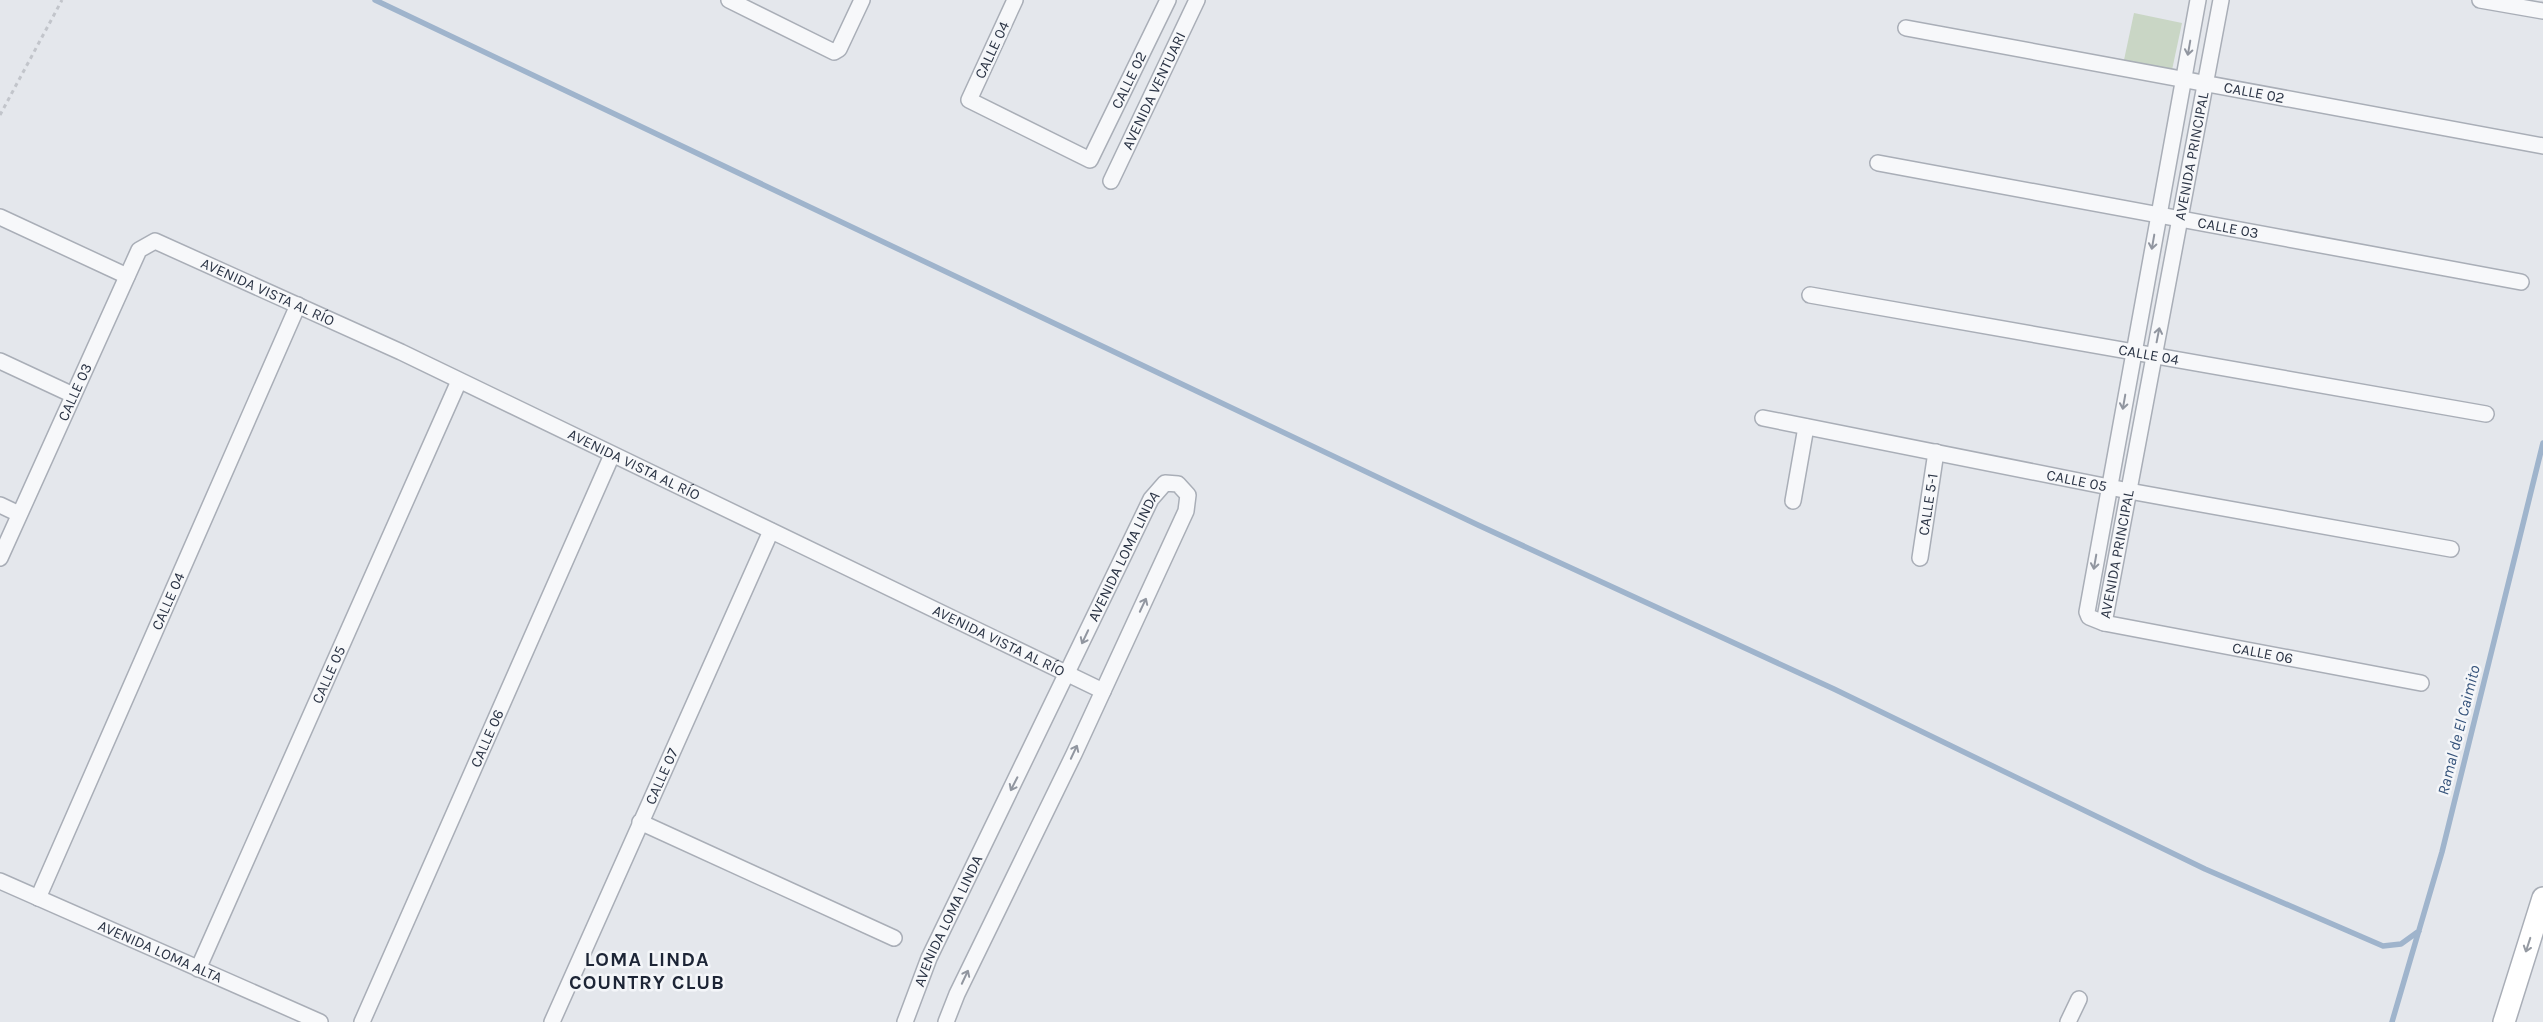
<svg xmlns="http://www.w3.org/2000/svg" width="2543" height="1022" viewBox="0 0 2543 1022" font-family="Karla,sans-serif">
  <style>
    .green { fill: #c9d6c5 }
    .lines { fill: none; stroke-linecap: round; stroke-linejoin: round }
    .stream { stroke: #9fb4cc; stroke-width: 5.5 }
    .street-casing { stroke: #a9aeb7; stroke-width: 18 }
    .secondary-casing { stroke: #a9aeb7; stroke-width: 24 }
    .path { stroke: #c2c5cb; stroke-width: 3; stroke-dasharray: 4 4; stroke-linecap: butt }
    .street { stroke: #f7f8fa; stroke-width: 15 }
    .secondary { stroke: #fff; stroke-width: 21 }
    .oneway { stroke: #9196a0 }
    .oneway2 { stroke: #959aa2 }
    .labels { text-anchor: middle; stroke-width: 5; stroke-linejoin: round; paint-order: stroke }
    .street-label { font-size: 15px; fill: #2b3445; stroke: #f4f6f9 }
    .water-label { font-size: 16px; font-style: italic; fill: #34527a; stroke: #f4f6f9 }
    .district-label { font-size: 20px; font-weight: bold; letter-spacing: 1px; fill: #1d2536; stroke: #f4f6f9 }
  </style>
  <rect width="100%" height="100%" fill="#e4e7ec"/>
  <!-- green -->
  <path class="green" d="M 2134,13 L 2182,23 L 2172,70 L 2124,60 Z"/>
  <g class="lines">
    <!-- stream -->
    <path class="stream" d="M 375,0 L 1478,525 L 1834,689 L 2205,869 L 2383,946 L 2401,944 L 2419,931
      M 2392,1022 L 2442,852 L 2543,443"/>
    <!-- street casing -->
    <g class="street-casing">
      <g id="street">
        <path d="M 729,0 L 834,52 L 839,49 L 862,0"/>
        <path id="s1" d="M 1015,0 L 969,100 L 1090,160 L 1168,0"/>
        <path id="s2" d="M 2198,0 L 2087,612 L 2089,617 L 2104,623 L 2421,683"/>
        <path d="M 2480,0 L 2543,11"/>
        <path id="s3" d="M 1906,28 L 2543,146"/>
        <path id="s4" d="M 1878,163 L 2521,282"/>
        <path id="s5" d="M 1111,181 L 1197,0"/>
        <path d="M 0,217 L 127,276"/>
        <path id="s6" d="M 1810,295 L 2486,414"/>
        <path d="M 0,361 L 73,395"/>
        <path id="s7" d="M 1763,418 L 2129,491 L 2451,549"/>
        <path d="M 1793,501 L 1806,427"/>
        <path d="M 0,505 L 19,514"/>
        <path id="s8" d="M 0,558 L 139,250 L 155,241 L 401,352 L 1103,691"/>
        <path id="s9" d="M 1920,558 L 1936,452"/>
        <path id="s10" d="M 2104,623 L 2221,0"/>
        <path d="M 640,822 L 894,938"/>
        <path id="s11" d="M 0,881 L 320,1022"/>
        <path id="s12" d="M 38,898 L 298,305"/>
        <path id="s13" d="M 198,969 L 459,381"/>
        <path id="s14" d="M 362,1022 L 612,455"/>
        <path id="s15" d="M 552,1022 L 771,531"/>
        <path id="s16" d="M 905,1022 L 929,958 L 1151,499 L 1165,483 L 1178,484 L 1188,495 L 1186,511 L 1074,754 L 957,994 L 946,1022"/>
        <path d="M 2068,1022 L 2079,999"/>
      </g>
    </g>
    <!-- secondary casing -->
    <g class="secondary-casing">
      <path id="secondary" d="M 2504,1022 L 2543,898"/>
    </g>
    <!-- path -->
    <path class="path" d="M 0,115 L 62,0"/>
    <!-- street -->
    <use href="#street" class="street"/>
    <!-- secondary -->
    <use href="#secondary" class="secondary"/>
  </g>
  <!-- one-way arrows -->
  <defs><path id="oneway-shaft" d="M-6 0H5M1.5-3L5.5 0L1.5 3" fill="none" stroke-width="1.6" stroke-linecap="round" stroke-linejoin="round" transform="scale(1.25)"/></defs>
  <g class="oneway">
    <use href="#oneway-shaft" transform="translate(2189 48) rotate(100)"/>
    <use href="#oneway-shaft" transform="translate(2153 242) rotate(100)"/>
    <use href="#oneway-shaft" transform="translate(2158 335) rotate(-79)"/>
    <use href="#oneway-shaft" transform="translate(2124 402) rotate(100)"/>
    <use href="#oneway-shaft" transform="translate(2095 562) rotate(100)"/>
    <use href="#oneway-shaft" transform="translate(1143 605) rotate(-65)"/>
    <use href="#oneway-shaft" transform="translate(1085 637) rotate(115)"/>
    <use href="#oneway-shaft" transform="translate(1074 752) rotate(-65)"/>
    <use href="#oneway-shaft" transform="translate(1014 784) rotate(117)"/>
    <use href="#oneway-shaft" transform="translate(965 977) rotate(-65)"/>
  </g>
  <use class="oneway2" href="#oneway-shaft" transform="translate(2528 945) rotate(108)"/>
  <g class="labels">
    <!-- street labels -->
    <g class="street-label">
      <text transform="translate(992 50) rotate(-65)" y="5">CALLE 04</text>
      <text dy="5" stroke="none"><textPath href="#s1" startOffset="334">CALLE 02</textPath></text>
      <text dy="5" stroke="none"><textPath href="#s5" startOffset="100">AVENIDA VENTUARI</textPath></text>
      <text dy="5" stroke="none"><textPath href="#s3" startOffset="354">CALLE 02</textPath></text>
      <text dy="5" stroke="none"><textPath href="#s10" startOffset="475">AVENIDA PRINCIPAL</textPath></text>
      <text dy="5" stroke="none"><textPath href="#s4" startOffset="356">CALLE 03</textPath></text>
      <text dy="5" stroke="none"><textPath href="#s8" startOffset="480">AVENIDA VISTA AL RÍO</textPath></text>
      <text dy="5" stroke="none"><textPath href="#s6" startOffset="344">CALLE 04</textPath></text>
      <text dy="5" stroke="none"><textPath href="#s8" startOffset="182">CALLE 03</textPath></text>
      <text dy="5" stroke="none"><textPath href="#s8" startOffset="885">AVENIDA VISTA AL RÍO</textPath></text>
      <text dy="5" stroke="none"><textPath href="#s7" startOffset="320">CALLE 05</textPath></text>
      <text dy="5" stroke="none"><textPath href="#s9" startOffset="54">CALLE 5-1</textPath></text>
      <text dy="5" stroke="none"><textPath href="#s10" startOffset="70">AVENIDA PRINCIPAL</textPath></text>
      <text dy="5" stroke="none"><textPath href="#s16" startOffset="515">AVENIDA LOMA LINDA</textPath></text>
      <text dy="5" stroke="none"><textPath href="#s12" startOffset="324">CALLE 04</textPath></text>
      <text dy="5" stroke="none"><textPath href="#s8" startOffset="1290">AVENIDA VISTA AL RÍO</textPath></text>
      <text dy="5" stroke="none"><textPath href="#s2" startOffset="805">CALLE 06</textPath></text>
      <text dy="5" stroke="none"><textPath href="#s13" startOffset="322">CALLE 05</textPath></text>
      <text dy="5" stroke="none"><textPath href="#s14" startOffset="310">CALLE 06</textPath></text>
      <text dy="5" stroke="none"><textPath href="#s15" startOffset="269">CALLE 07</textPath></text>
      <text dy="5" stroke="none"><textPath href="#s16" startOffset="110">AVENIDA LOMA LINDA</textPath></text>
      <text dy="5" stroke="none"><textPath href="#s11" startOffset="175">AVENIDA LOMA ALTA</textPath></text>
    </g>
    <!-- water labels -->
    <g class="water-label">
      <text transform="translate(2458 730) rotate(-76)" y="6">Ramal de El Caimito</text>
    </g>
    <!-- district labels -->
    <g class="district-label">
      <text x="647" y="966">LOMA LINDA<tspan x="647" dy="23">COUNTRY CLUB</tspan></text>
    </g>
  </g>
</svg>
